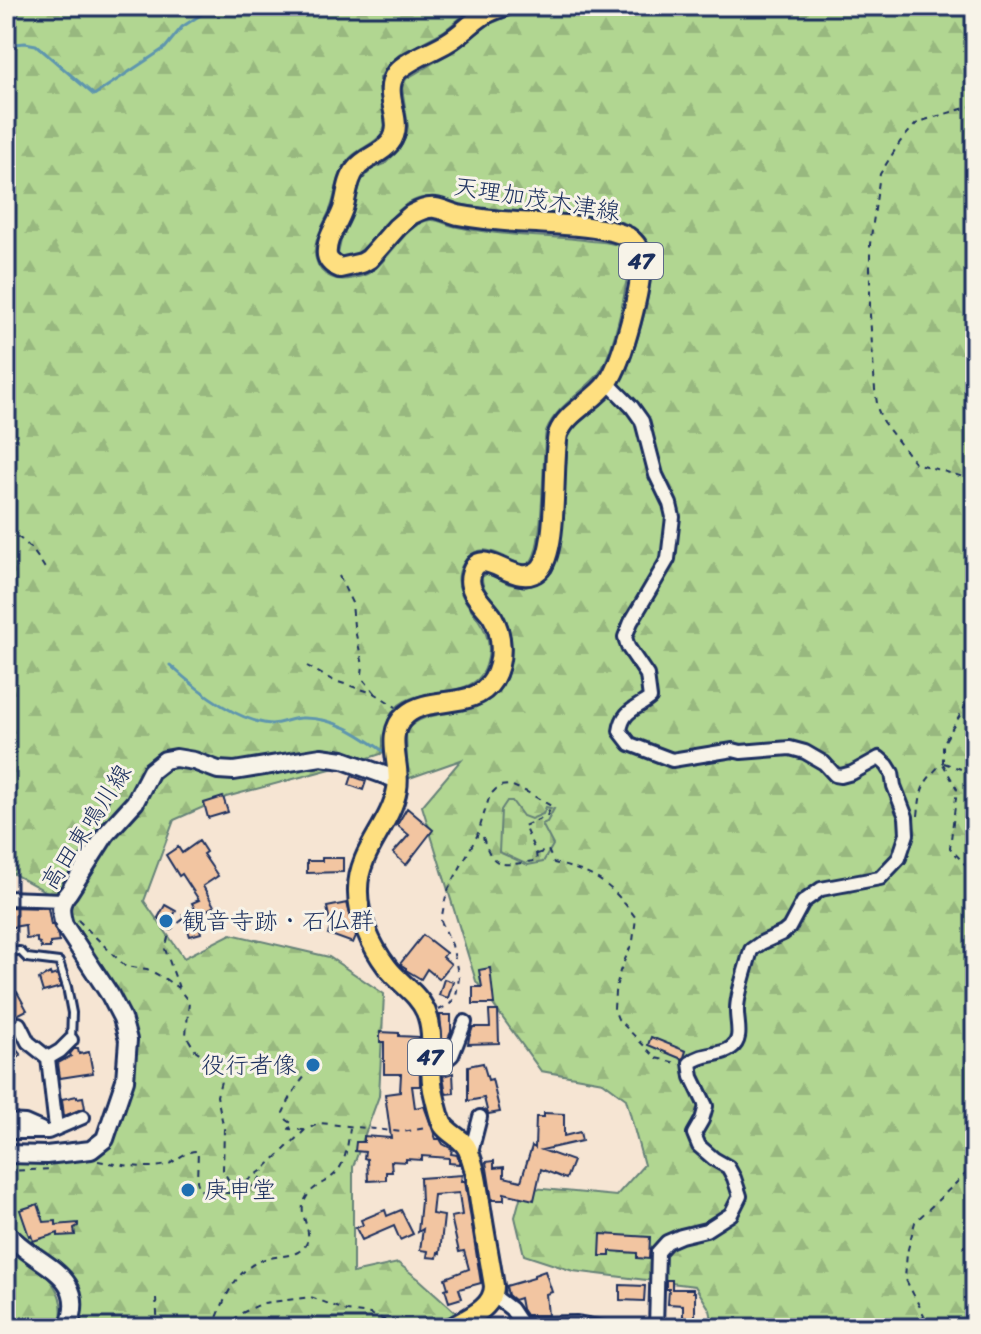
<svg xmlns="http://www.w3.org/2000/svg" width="981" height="1334" viewBox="0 0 981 1334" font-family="Sriracha,'Klee One',sans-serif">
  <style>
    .forest { fill: url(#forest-firs); stroke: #668278; stroke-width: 2 }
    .cemetery { fill: url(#cemetery-stones); stroke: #668278; stroke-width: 2 }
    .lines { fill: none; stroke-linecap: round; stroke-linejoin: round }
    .stream { stroke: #5e96ae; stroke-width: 3 }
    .building { fill: #f2c5a1; stroke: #1b2f5e; stroke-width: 2 }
    .service-casing { stroke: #1b2f5e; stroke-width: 12 }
    .minor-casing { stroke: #1b2f5e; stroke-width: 18 }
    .secondary-casing { stroke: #1b2f5e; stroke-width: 22 }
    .primary-casing { stroke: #1b2f5e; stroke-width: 24 }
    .path { stroke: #1b2f5e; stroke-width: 2; stroke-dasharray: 6 6; stroke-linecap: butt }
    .service { stroke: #f7f3e8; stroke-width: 6 }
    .minor { stroke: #f7f3e8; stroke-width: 12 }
    .secondary { stroke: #f7f3e8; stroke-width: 16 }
    .primary { stroke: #fedf80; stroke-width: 18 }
    .poi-dot { fill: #1f6fb2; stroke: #f7f3e8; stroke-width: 3 }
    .labels { text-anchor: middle; stroke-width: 6; stroke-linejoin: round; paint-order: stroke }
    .shield { fill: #f7f3e8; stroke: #5d6a87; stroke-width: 2 }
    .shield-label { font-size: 22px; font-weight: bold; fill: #1b2f5e }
    .street-label { font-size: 24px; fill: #1b2f5e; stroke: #f7f3e8 }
    .poi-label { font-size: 24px; fill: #1b2f5e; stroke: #f7f3e8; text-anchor: start }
  </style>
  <defs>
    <pattern id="forest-firs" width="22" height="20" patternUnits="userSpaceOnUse" patternTransform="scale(2)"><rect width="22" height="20" fill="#b1d691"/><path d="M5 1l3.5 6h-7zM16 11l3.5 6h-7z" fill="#98b87f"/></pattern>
    <pattern id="cemetery-stones" width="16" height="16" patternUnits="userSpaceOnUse" patternTransform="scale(2)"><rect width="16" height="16" fill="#b1d691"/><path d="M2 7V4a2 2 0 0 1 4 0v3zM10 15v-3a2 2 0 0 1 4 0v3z" fill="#98b87f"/></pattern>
  </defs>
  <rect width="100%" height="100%" fill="#f6e5d3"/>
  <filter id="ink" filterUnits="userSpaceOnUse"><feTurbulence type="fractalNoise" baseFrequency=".0125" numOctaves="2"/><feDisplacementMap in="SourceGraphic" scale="16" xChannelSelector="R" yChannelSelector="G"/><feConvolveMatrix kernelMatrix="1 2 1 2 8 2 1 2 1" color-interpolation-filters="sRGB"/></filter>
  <g filter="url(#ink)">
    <!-- forest -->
    <path class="forest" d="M 6,6 L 475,6 L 444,31 L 399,55 L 388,65 L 380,78 L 379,87 L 385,125 C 380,144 363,145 351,157 C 337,171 337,190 331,207 C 325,223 311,242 316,259 C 318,267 323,274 331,277 C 339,281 346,280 354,278 C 362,276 370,274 376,268 C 391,255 409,222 430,220 C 438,219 445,224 453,226 C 464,229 477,230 489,232 C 523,237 558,236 592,241 C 601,242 613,242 621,247 C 627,251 629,256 628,263 C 627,289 613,360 595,378 C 578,396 555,408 546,431 C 542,454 545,552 529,563 C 515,572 491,535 467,558 C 463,563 460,568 459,574 C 454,604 489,616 489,651 C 488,659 487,667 482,674 C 464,702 411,682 391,714 C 385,724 390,734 388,744 C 386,748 383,751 381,754 L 362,760 L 234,764 L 162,754 L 150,762 L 129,798 L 56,897 L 6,870 Z
      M 530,6 L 975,6 L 975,1328 L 714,1328 L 710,1310 L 695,1286 L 573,1271 L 524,1255 L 515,1217 L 523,1187 L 616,1196 L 644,1165 L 626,1099 L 603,1082 L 541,1071 L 476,981 L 422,806 L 461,760 L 404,780 L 407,765 L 406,731 C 425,707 462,718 486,702 C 514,684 518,642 503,614 C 496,602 481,591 482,577 L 488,573 L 509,584 L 526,587 L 541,582 L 552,572 L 561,542 L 568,438 C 579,416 605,405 618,385 C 634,363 654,285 652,257 C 651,247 646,237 638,231 C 618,215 569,214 544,213 C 528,212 511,212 495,210 C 483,208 471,207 459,204 C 445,201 434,194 418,199 C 390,209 381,237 360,251 C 356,255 349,256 343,257 L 338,254 L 342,236 L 352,215 L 361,181 L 372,169 L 385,164 L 400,148 L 405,138 L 408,126 L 402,88 L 406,79 L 457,49 L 487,25 L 522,11 Z
      M 321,764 L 338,767 L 226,797 L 174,820 L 144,901 L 184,958 L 231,934 L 329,957 L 384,994 L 379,1096 L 353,1167 L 353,1273 L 398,1263 L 420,1280 L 473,1328 L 76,1328 C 96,1280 59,1266 26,1241 C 19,1236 8,1227 6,1218 C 3,1207 6,1175 6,1162 C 28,1162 72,1165 93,1158 C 111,1152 117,1130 122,1113 C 130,1089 137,1066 135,1041 C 132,1004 93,952 71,922 L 69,913 L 70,903 L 112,839 L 158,775 L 167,767 L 175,766 Z
      M 6,1244 C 36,1268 72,1284 59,1328 L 6,1328 Z"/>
    <!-- cemetery -->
    <path class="cemetery" d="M 507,801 L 512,801 L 523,816 L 531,819 L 543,814 L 546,807 L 554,809 L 547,822 L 542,824 L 553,845 L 543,862 L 528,865 L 499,852 L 501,810 Z"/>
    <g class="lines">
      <!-- stream -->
      <path class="stream" d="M 6,45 L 25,43 L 36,45 L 94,95 L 165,48 L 182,27 L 214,6
        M 170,665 C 195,688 236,721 271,724 C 281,724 291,718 301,718 C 335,717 359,734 386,753"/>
    </g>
    <!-- building -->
    <path class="building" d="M 352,776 L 366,781 L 363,790 L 349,785 Z
      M 223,797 L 228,812 L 208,818 L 204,803 Z
      M 407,808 L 433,830 L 406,865 L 393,853 L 409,835 L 397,825 Z
      M 199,841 L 206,852 L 203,854 L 218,876 L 203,886 L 214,906 L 198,915 L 192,903 L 199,900 L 182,874 L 179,876 L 166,855 L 178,847 L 182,853 Z
      M 322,858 L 343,858 L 343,872 L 307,873 L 307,861 L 322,861 Z
      M 347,903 L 356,936 L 353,943 L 328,934 L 331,927 L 327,907 Z
      M 165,905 L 176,911 L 168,924 L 158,918 Z
      M 6,907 L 48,908 L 51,925 L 53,925 L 58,936 L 59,942 L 50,943 L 50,948 L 41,948 L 40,943 L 37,942 L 37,938 L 26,939 L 25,925 L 6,928 Z
      M 183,916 L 199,925 L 201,933 L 190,936 Z
      M 423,935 L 446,953 L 443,957 L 451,964 L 439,979 L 427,969 L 421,979 L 406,970 L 406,968 L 400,964 Z
      M 490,968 L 494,1004 L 473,1004 L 473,987 L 482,987 L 479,970 Z
      M 50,973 L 51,976 L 57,974 L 61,987 L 43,992 L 39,979 Z
      M 444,979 L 453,982 L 448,998 L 439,995 Z
      M 17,992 L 27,1010 L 15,1016 L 6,998 Z
      M 489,1011 L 498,1011 L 499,1043 L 468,1044 L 469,1038 L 473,1027 L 490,1027 Z
      M 440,1015 L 451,1015 L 451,1032 L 443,1050 Z
      M 380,1032 L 399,1033 L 399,1036 L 419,1037 L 420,1086 L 412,1086 L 415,1108 L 424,1106 L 436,1139 L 440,1139 L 443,1144 L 452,1149 L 451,1154 L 457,1155 L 460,1164 L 449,1163 L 449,1158 L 422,1156 L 422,1160 L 406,1159 L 406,1162 L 391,1161 L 392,1172 L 386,1172 L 386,1180 L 368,1181 L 367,1159 L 364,1158 L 365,1152 L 355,1151 L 356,1142 L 364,1142 L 364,1136 L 391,1138 L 385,1094 L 400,1092 L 401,1074 L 384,1074 L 384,1042 L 380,1042 Z
      M 651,1037 L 686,1051 L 684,1057 L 682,1059 L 648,1045 Z
      M 13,1046 L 21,1055 L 6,1068 L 6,1052 Z
      M 74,1049 L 78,1049 L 79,1054 L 89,1052 L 93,1073 L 60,1078 L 58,1063 L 71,1056 L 70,1054 Z
      M 483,1063 L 488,1080 L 492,1079 L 500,1112 L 488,1114 L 484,1098 L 468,1101 L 468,1066 Z
      M 453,1073 L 454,1093 L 446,1094 L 443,1076 Z
      M 77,1096 L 77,1098 L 83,1097 L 85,1108 L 64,1116 L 62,1099 Z
      M 544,1113 L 564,1114 L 564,1136 L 580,1132 L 582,1141 L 542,1150 L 573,1161 L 566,1179 L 541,1169 L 534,1200 L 504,1193 L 504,1200 L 492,1200 L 486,1162 L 494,1161 L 494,1168 L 504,1167 L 504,1177 L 521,1181 L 532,1146 L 535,1148 L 536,1117 L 544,1117 Z
      M 462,1175 L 461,1181 L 465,1181 L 481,1283 L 459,1289 L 462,1298 L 449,1302 L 445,1289 L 448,1288 L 445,1278 L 469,1269 L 464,1251 L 459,1252 L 451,1217 L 462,1215 L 459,1193 L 434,1195 L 432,1214 L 444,1216 L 440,1253 L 438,1252 L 437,1258 L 427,1257 L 428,1251 L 420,1250 L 423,1229 L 418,1232 L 421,1201 L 420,1178 Z
      M 38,1204 L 44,1222 L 56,1221 L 56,1225 L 78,1223 L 78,1226 L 74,1228 L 75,1235 L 58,1236 L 58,1233 L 33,1241 L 31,1235 L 29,1236 L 20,1210 Z
      M 385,1210 L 387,1216 L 401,1210 L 413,1234 L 400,1240 L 394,1226 L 362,1240 L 356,1228 L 363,1225 L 361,1220 Z
      M 601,1234 L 650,1237 L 649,1259 L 637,1258 L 637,1253 L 610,1251 L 610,1256 L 600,1256 Z
      M 545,1271 L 552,1292 L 546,1294 L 548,1315 L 526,1315 L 522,1309 L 520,1298 L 514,1300 L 508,1295 L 506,1286 L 534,1278 L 534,1275 Z
      M 666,1280 L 672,1280 L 672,1289 L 693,1289 L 693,1292 L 695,1292 L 695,1328 L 683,1328 L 683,1305 L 668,1304 L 669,1289 L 666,1289 Z
      M 620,1285 L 645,1286 L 644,1301 L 620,1300 Z"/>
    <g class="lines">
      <!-- service casing -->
      <g class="service-casing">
        <path id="service" d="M 6,951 L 20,951 L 27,958 L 59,962 L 67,987 L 72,1013 L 71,1040"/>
      </g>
      <!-- minor casing -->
      <g class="minor-casing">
        <path id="minor" d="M 608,383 L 632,407 L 642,421 L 656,475 L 670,504 L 673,517 L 668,559 L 631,622 L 625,637 L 628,647 L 647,675 L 650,698 C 635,710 623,710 620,731 L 630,744 L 672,760 L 733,750 L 741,752 L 790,748 L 805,752 L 824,763 L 835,775 L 841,776 L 852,773 L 879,758 L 887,765 L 892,773 L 894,786 L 906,817 L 907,834 L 899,858 L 880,878 L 821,889 L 803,902 L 789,928 L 783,933 L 761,943 L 751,950 C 747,966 736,996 737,1012 C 737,1024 743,1040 731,1048 C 719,1057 703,1052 690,1063 L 692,1077 L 706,1106 L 702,1120 L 694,1134 L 699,1146 L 714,1159 L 728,1167 L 734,1178 L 740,1196 L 731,1214 L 706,1230 L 681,1236 L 667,1242 L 658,1252 L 656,1328
          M 6,898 L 63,900
          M 19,1024 L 28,1042 L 48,1058
          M 430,1064 L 441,1064 L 452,1055 L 465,1022
          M 6,1121 L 25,1122 L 41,1129
          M 56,1128 L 48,1058 L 60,1051 L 71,1040
          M 6,1132 L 48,1132 L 83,1117
          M 470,1156 L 480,1117
          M 494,1296 L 511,1309 L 521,1324 L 577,1323 L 604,1328"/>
      </g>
      <!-- secondary casing -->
      <g class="secondary-casing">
        <path id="secondary" d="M 6,1154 L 46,1155 L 91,1150 L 105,1139 L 125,1080 L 128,1040 L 122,1018 L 110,995 L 64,925 C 60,911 59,903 69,892 L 106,834 L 135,802 L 151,771 L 165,760 L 176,758 L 194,761 L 218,770 L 234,771 L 321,757 L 343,760 L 398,780
          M 6,1232 C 34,1266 91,1272 68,1328"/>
      </g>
      <!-- primary casing -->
      <g class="primary-casing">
        <path id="primary" d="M 451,1328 C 468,1318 494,1308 494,1286 C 490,1261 485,1235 481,1209 C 478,1189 476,1169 468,1150 C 463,1138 450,1135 443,1125 C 439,1118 435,1098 433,1090 C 428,1065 436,1036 426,1012 C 418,993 399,983 387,967 C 371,946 357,915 358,889 C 358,851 391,825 397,789 C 402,765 383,734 406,715 C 430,694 474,711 493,680 C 504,661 503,634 492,616 C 484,604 466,591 471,575 C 480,540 516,591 539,570 C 559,552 552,464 558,434 C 567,411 594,402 608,382 C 623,361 643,283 641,258 C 640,249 635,242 628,237 C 608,226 561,225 537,223 C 511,222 484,220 458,215 C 450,213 443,209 435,208 C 426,207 419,211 411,215 L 397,227 L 369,259 L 362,263 L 340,268 C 334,265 328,262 327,255 C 325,239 338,224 343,209 C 347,196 347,180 356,169 C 365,157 380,155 390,143 C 407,122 380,95 396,73 C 406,60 434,51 448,42 C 460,35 470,24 482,16 C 489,11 497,9 504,6"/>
      </g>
      <!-- path -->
      <path class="path" d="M 975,105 L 925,120 L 916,124 L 900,142 L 880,174 L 870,244 L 870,315 L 875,390 L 878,410 L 883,422 L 915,463 L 967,478 L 975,493
        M 6,532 C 25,537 36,554 46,570
        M 339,576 L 352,603 L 354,626 L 363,665 L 362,674 L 364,680 L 376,694
        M 307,666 L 332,680 L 376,694 L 396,707
        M 944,763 L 975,774
        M 943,764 L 957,789 L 950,848 L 975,875
        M 102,815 L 114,789
        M 918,816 C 921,786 922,784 943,762 L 943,744 L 975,690
        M 537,854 L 548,850 L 554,863 C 597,874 609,882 636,918 L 633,941 L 620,971 L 615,992 L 614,1009 L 618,1019 L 656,1058 L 680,1064
        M 78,920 L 125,966 L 147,969 L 164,978 L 178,988 L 189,1002 L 186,1035 L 195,1050 L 224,1070 L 217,1096 L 224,1129 L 223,1170 L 229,1181 L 247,1181 L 264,1169 L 305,1130 L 320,1123 L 402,1132 L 426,1128
        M 179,988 L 165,949 L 170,930 L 187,916
        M 439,1010 L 450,1004 L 456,996 L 459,978 L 452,945 L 441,921 L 444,905 L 447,892 L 477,836 L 490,795 L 499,786 L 510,785 L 527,792 L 551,806 L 547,816 L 524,826 L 536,853 L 537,861 C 508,863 494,875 483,837 L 477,836
        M 304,1130 L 289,1129 L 293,1124 L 287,1120 L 283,1113 C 290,1098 300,1077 314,1069
        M 98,1161 C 116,1164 152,1171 169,1164 C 181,1158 184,1151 198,1151 L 197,1181 L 200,1190 C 216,1194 245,1196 257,1182 C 260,1179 262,1174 264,1171
        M 6,1171 L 52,1169
        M 156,1298 L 158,1328
        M 213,1328 C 223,1303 234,1270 262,1260 C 273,1256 288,1257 298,1252 C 321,1238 297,1218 304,1202 C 311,1184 330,1183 339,1169 C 347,1157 348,1141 350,1128
        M 223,1328 L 242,1313 L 263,1303 L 311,1297 L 347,1311 L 370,1314 L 387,1321 L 394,1328
        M 917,1328 L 924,1315 L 905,1278 L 907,1253 L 915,1222 L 975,1165"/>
      <!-- service -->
      <use href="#service" class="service"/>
      <!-- minor -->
      <use href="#minor" class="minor"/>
      <!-- secondary -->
      <use href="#secondary" class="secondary"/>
      <!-- primary -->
      <use href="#primary" class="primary"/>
    </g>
  </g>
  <!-- markers -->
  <g class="poi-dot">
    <circle cx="166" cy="921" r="8"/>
    <circle cx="313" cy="1065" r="8"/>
    <circle cx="188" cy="1190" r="8"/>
  </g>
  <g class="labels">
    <!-- shield labels -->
    <g class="shield">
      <rect x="619" y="243" width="44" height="36" rx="6"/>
      <rect x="408" y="1039" width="44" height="36" rx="6"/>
    </g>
    <g class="shield-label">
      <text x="641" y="269">47</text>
      <text x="430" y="1065">47</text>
    </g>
    <!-- street labels -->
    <g class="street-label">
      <text transform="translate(537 199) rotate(9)" y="8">天理加茂木津線</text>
      <text transform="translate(86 827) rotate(-57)" y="8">高田東鳴川線</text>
    </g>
    <!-- poi labels -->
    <g class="poi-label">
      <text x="182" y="929">観音寺跡・石仏群</text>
      <text x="297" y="1073" text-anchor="end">役行者像</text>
      <text x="204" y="1198">庚申堂</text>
    </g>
  </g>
  <!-- margin -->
  <rect width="981" height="1334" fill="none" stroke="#f7f3e8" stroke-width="32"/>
  <rect x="16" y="16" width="949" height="1302" fill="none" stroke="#1b2f5e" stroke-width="3" filter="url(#ink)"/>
</svg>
